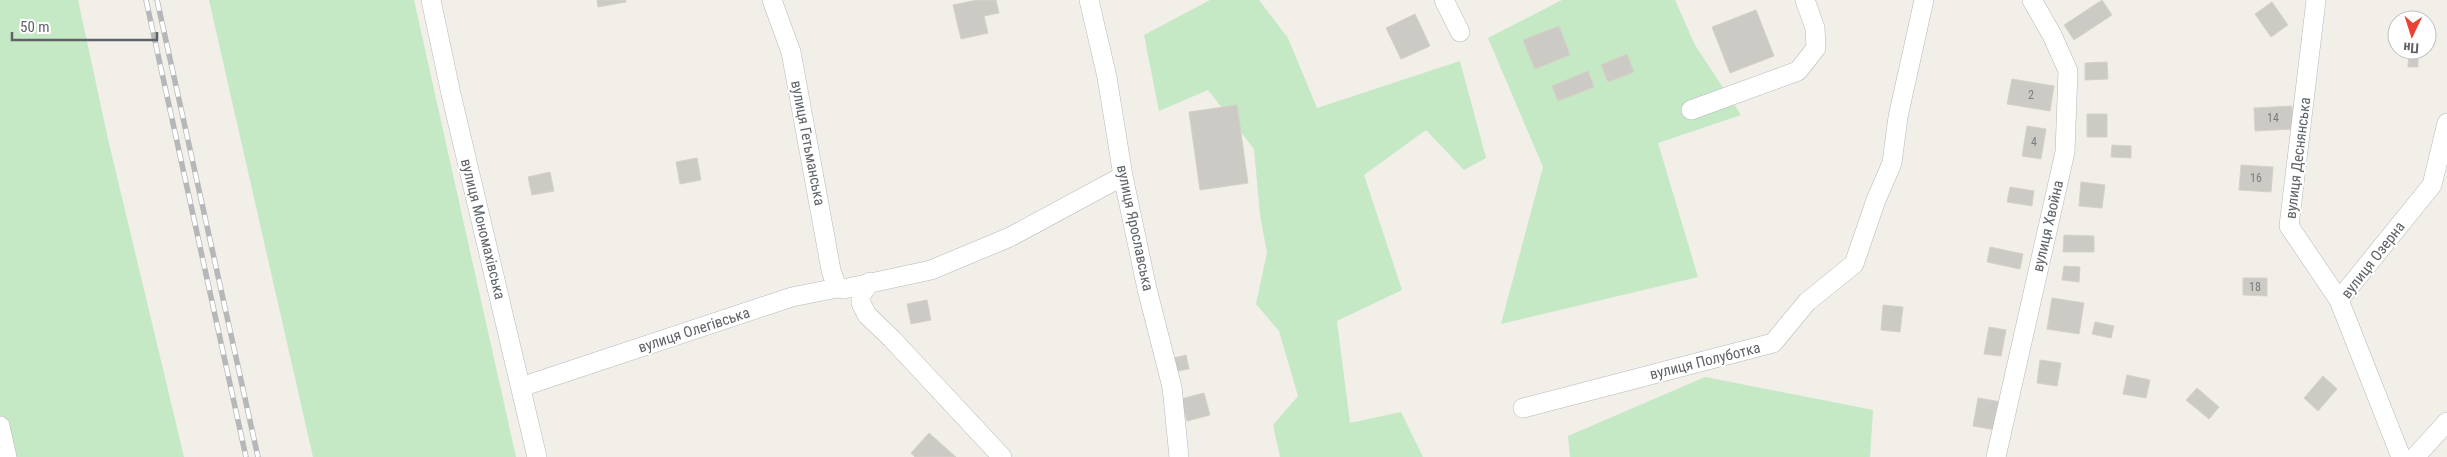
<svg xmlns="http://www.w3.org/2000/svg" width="2447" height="457" viewBox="0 0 2447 457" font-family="'Roboto Condensed',sans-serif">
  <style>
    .green { fill: #c5e8c5 }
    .building { fill: #cccac5; stroke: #d6d1c6 }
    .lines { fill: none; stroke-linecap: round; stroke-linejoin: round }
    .street-casing { stroke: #b5b8bc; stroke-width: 20 }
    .street { stroke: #fff; stroke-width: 19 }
    .rail-casing { stroke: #b6b7b8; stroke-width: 5.5 }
    .rail { stroke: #fff; stroke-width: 4; stroke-dasharray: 11; stroke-linecap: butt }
    .labels { text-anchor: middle; stroke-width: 4; stroke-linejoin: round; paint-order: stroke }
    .number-label { font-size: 12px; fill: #7a7d7f }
    .street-label { font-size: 15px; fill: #5f6368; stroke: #fff }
  </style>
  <rect width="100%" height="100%" fill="#f1efe8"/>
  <!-- green -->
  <path class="green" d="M 0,0 L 78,0 L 108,139 L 184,457 L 0,457 Z
    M 209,0 L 414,0 L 516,457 L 313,457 Z
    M 1210,0 L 1259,0 L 1288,38 L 1317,108 L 1460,61 L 1486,158 L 1464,170 L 1426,130 L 1364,175 L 1402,290 L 1337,321 L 1350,423 L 1401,412 L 1423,457 L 1280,457 L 1273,425 L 1298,396 L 1279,331 L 1256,304 L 1267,253 L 1260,215 L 1254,149 L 1208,90 L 1159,111 L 1144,35 Z
    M 1562,0 L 1675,0 L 1695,45 L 1741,115 L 1658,143 L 1698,277 L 1501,324 L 1543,167 L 1488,38 Z
    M 1705,377 L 1873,410 L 1870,457 L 1570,457 L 1568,436 Z"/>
  <!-- building -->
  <path class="building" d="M 597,0 L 626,0 L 626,2 L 598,7 Z
    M 977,0 L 996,0 L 999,13 L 984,16 L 988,33 L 961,39 L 953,5 Z
    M 2102,0 L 2112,15 L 2074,40 L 2064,25 Z
    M 2272,2 L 2288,25 L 2271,37 L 2255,14 Z
    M 1756,10 L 1774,56 L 1730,73 L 1712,27 Z
    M 1415,14 L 1430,46 L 1401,59 L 1386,28 Z
    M 1559,26 L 1570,55 L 1535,69 L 1523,40 Z
    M 2409,52 L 2418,52 L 2418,67 L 2408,67 Z
    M 1627,54 L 1634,72 L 1608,82 L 1601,65 Z
    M 2107,62 L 2108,79 L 2085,80 L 2085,63 Z
    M 1588,71 L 1594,87 L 1558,101 L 1552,86 Z
    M 2012,79 L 2054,86 L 2050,111 L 2007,104 Z
    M 1237,105 L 1248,183 L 1200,190 L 1189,112 Z
    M 2292,106 L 2293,129 L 2255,131 L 2254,108 Z
    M 2087,114 L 2107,114 L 2107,137 L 2087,137 Z
    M 2027,126 L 2046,129 L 2041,159 L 2022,156 Z
    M 2112,145 L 2131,146 L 2131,158 L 2111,157 Z
    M 697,158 L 701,180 L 680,184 L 676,162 Z
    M 2241,165 L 2273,167 L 2271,192 L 2239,190 Z
    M 550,172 L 554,191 L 532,195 L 528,177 Z
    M 2081,182 L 2105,185 L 2102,208 L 2079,206 Z
    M 2010,187 L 2034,191 L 2032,206 L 2007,202 Z
    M 2064,235 L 2094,236 L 2094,252 L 2063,252 Z
    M 1990,247 L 2023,254 L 2020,269 L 1987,262 Z
    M 2064,266 L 2080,267 L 2079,282 L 2062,280 Z
    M 2243,278 L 2267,278 L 2267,296 L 2243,295 Z
    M 2052,298 L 2084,303 L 2079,334 L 2047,329 Z
    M 927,300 L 931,320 L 911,324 L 907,304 Z
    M 1883,305 L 1903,307 L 1900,332 L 1881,330 Z
    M 2095,322 L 2114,326 L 2111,338 L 2092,334 Z
    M 1989,327 L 2006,330 L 2001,356 L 1984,354 Z
    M 1186,355 L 1189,369 L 1177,371 L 1174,358 Z
    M 2040,360 L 2061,363 L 2057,386 L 2037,383 Z
    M 2127,375 L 2150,380 L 2146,398 L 2123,394 Z
    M 2323,376 L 2337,389 L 2318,411 L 2304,398 Z
    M 2197,388 L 2219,407 L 2209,419 L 2186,400 Z
    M 1204,393 L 1210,415 L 1187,421 L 1181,399 Z
    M 1978,398 L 2001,402 L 1996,430 L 1973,426 Z
    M 929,433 L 956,457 L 915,457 L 911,453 Z"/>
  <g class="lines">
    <!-- street casing -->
    <g class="street-casing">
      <path id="street" d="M 431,0 L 451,94 L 537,457
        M 772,0 L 791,52 L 831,270 L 837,288
        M 1089,0 L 1107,77 L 1123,176 L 1147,289 L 1172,387 L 1179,457
        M 1444,0 L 1460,32
        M 2316,0 L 2289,226 L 2339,300
        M 1691,110 L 1798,71 L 1816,48 L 1815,28 L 1805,0
        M 870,282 L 861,295 L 861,303 L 867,315 L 892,339 L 1002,457
        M 521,387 L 792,297 L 837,288 L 843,289 L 931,270 L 1010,237 L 1123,176
        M 1523,408 L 1773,343 L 1807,302 L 1854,264 L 1876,200 L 1892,163 L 1898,117 L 1924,0
        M 0,426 L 7,457
        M 1996,457 L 2065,152 L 2068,71 L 2052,35 L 2032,0
        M 2401,457 L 2339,300 L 2432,185 L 2447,123
        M 2415,457 L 2447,422"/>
    </g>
    <!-- street -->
    <use href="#street" class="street"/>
    <!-- rail casing -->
    <g class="rail-casing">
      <path id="rail" d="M 146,0 L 246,457
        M 157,0 L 258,457"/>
    </g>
    <!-- rail -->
    <use href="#rail" class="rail"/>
  </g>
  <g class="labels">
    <!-- number labels -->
    <g class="number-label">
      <text x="2031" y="99">2</text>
      <text x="2273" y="122">14</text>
      <text x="2034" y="146">4</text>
      <text x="2256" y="182">16</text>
      <text x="2255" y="291">18</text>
    </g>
    <!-- street labels -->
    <g class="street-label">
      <text transform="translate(808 143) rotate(79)" y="5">вулиця Гетьманська</text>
      <text transform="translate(2298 158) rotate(-83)" y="5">вулиця Деснянська</text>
      <text transform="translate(2048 226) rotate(-77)" y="5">вулиця Хвойна</text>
      <text transform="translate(1135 228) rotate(78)" y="5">вулиця Ярославська</text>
      <text transform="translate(483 229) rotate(76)" y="5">вулиця Мономахівська</text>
      <text transform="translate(2373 260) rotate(-52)" y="5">вулиця Озерна</text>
      <text transform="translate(694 330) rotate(-18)" y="5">вулиця Олегівська</text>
      <text transform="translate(1705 361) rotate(-14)" y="5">вулиця Полуботка</text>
    </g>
  </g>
  <!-- north arrow -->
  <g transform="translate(2412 35) rotate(184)"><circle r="24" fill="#ffffff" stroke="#bfc1c3"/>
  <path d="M0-4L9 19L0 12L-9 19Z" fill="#ea4335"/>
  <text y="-8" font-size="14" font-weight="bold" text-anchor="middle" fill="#5f6368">Пн</text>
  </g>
  <!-- scale -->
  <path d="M12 32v8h145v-8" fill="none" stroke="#5f6368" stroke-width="2.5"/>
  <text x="20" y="32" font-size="15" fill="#5f6368" stroke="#ffffff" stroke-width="4" paint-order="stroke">50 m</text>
</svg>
